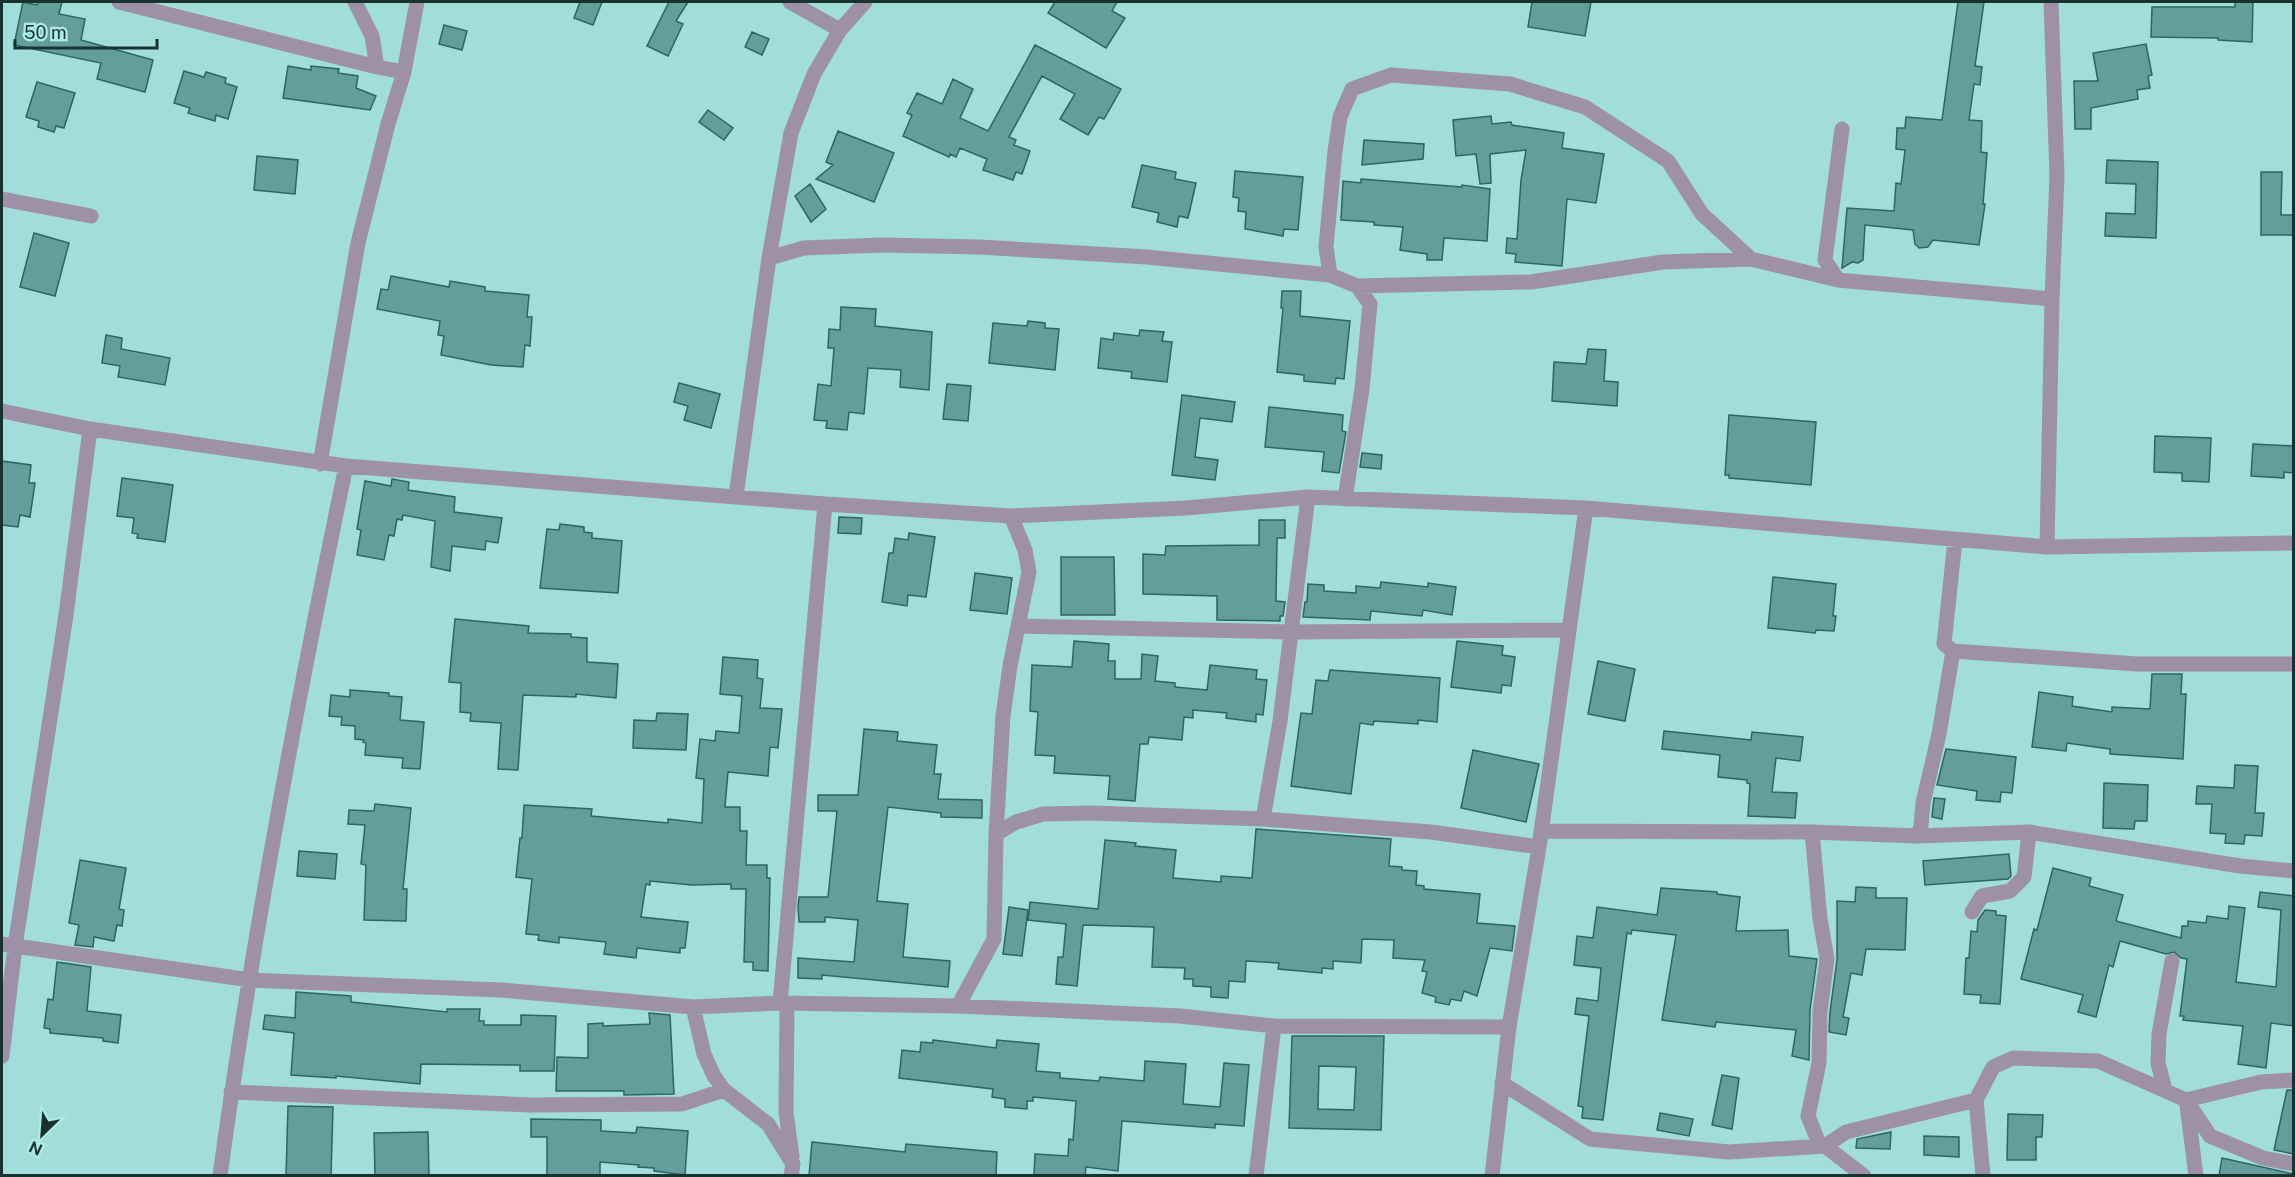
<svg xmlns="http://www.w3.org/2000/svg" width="2295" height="1177" viewBox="0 0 2295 1177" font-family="'Public Sans',sans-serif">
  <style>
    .building { fill: #649e9b; stroke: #2b6663; stroke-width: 1.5; fill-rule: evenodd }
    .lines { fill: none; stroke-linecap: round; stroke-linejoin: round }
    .minor { stroke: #9d90a7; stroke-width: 15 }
  </style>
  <rect width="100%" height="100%" fill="#a1ddd9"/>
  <!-- building -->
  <path class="building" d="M 23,2 L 37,5 L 38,2 L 62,2 L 59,14 L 85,19 L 81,40 L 153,60 L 145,92 L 97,79 L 101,63 L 14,45 Z
    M 580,2 L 602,2 L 593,25 L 574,18 Z
    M 669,2 L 688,2 L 676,21 L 683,24 L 668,56 L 647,46 Z
    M 1055,2 L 1117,2 L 1112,11 L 1125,18 L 1106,48 L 1048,13 Z
    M 1532,2 L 1591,2 L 1585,36 L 1528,27 Z
    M 1958,2 L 1984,2 L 1975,66 L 1982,67 L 1980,85 L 1974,84 L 1969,120 L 1982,121 L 1981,152 L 1987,153 L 1983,204 L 1985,204 L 1979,245 L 1933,240 L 1928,247 L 1919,248 L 1915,244 L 1913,230 L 1865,225 L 1863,260 L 1858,263 L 1852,262 L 1842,268 L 1847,208 L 1894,211 L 1896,183 L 1901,184 L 1905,150 L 1896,149 L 1897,128 L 1905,128 L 1906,117 L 1942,120 Z
    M 2235,2 L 2253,2 L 2252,42 L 2218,40 L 2218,38 L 2151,37 L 2152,7 L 2235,7 Z
    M 444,25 L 467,31 L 462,50 L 439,44 Z
    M 752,32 L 769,39 L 762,55 L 745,47 Z
    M 2146,44 L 2152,75 L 2148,76 L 2150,88 L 2137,90 L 2138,99 L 2091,108 L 2091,129 L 2075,129 L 2074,81 L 2098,81 L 2093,53 Z
    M 1035,45 L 1121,89 L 1104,119 L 1099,117 L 1088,135 L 1060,119 L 1075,94 L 1042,76 L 1009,137 L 1016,140 L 1014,145 L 1030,151 L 1022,174 L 1016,172 L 1013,180 L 983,170 L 987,159 L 960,148 L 956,157 L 950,154 L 949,157 L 903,136 L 912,115 L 907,113 L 917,93 L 942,104 L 953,79 L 973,89 L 960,118 L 988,131 Z
    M 288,66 L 311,70 L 311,66 L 339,69 L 338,73 L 358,76 L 356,88 L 376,96 L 370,110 L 283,98 Z
    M 184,71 L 204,77 L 206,72 L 226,78 L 225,83 L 237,87 L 228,119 L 216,115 L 215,121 L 188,113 L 190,108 L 174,103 Z
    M 37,82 L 75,93 L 64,128 L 56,126 L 54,132 L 38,127 L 39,121 L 26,117 Z
    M 708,110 L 733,128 L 724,140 L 699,122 Z
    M 1491,116 L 1492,124 L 1511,122 L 1512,125 L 1564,133 L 1562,148 L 1604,154 L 1596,203 L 1567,199 L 1562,266 L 1515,262 L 1516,254 L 1506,253 L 1507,238 L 1517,239 L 1521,180 L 1526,150 L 1490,154 L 1491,183 L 1480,184 L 1476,154 L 1456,156 L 1453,120 Z
    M 838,131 L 894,153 L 874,202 L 816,179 L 833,165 L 826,162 Z
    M 1364,140 L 1424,144 L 1423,159 L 1362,165 Z
    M 257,156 L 298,160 L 295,194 L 254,190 Z
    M 2107,160 L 2158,162 L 2156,238 L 2105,236 L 2106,213 L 2135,214 L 2136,184 L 2106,183 Z
    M 1142,165 L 1176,172 L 1175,179 L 1196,183 L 1188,218 L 1179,216 L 1177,227 L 1157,222 L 1159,213 L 1132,207 Z
    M 1235,171 L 1303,177 L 1298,230 L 1284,229 L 1283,236 L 1245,229 L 1246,212 L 1238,211 L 1239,198 L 1233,197 Z
    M 2261,172 L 2282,172 L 2281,215 L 2294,215 L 2294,235 L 2261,235 Z
    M 1361,179 L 1462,187 L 1462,185 L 1490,189 L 1487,241 L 1444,238 L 1442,260 L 1427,260 L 1427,254 L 1400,250 L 1403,227 L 1374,225 L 1374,222 L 1341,220 L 1343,181 L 1361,183 Z
    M 810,184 L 826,209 L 811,222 L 795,196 Z
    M 34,233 L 69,243 L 55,296 L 20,287 Z
    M 391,276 L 449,287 L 450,281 L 485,287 L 485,291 L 529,295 L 527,317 L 532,317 L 530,346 L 525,345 L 523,367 L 491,365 L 441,355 L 444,336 L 438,335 L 440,321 L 377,309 L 381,289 L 388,290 Z
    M 1282,291 L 1301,291 L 1300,316 L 1350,321 L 1344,379 L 1336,378 L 1335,384 L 1304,381 L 1304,375 L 1277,372 L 1283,308 L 1281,308 Z
    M 841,307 L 876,309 L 875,326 L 932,332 L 929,390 L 900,387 L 901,370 L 868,368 L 864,414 L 849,412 L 847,430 L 826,428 L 827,421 L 814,420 L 818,384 L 831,386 L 834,348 L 828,348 L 829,329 L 840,330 Z
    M 1028,321 L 1045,323 L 1045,328 L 1059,329 L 1055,370 L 989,363 L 993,323 L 1027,326 Z
    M 1140,330 L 1164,332 L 1162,341 L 1172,342 L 1167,382 L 1131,378 L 1132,372 L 1098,368 L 1101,338 L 1113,340 L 1114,333 L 1139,336 Z
    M 106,335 L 122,338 L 121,349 L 170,358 L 165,385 L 118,377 L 120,366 L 102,363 Z
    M 1588,349 L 1606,350 L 1604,381 L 1618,382 L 1617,406 L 1552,401 L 1554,362 L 1586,364 Z
    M 679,383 L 720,394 L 711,428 L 684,420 L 688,406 L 674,402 Z
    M 947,384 L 971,386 L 968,421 L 943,419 Z
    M 1182,395 L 1235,402 L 1232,422 L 1200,418 L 1195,457 L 1218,460 L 1215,480 L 1172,475 Z
    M 1269,407 L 1343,415 L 1342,431 L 1346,432 L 1339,473 L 1322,471 L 1324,452 L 1265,447 Z
    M 1729,415 L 1816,422 L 1811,485 L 1729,478 L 1729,475 L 1725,475 Z
    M 2155,436 L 2211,438 L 2209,482 L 2182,481 L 2182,473 L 2154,472 Z
    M 2253,444 L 2294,446 L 2294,473 L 2284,472 L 2284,478 L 2251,476 Z
    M 1362,453 L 1382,455 L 1381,469 L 1360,467 Z
    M 2,461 L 31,465 L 29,483 L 35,483 L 30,517 L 20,515 L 18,527 L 2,525 Z
    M 122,478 L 173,485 L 165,542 L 137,538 L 138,534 L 132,533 L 134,518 L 117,516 Z
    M 392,479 L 409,482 L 408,490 L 455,497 L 454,512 L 502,518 L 498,543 L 486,541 L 485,550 L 452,546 L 450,571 L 431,567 L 435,521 L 403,515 L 402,520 L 397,519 L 394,536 L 389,535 L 384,560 L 357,555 L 361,530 L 357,529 L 365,481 L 391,486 Z
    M 839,517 L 862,518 L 861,534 L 838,533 Z
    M 1259,520 L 1285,520 L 1285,538 L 1277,538 L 1276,601 L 1285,602 L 1283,616 L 1280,616 L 1280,621 L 1217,620 L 1217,596 L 1143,594 L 1143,554 L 1165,555 L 1166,546 L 1259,545 Z
    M 560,524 L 584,527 L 584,532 L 592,533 L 592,538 L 622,541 L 618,593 L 540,588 L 547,529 L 559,530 Z
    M 909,533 L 935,537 L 926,597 L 908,595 L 907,606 L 882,602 L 889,553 L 893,553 L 895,538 L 908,540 Z
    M 1061,557 L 1114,557 L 1115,615 L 1061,615 Z
    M 975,573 L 1012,578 L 1007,614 L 970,610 Z
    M 1773,577 L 1836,584 L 1833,616 L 1836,616 L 1834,631 L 1816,630 L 1815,633 L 1768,628 Z
    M 1381,582 L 1428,587 L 1428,583 L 1456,587 L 1452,615 L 1423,610 L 1422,616 L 1371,611 L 1370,620 L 1303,617 L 1305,602 L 1307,602 L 1308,584 L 1324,585 L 1324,591 L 1356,593 L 1356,586 L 1380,588 Z
    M 455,619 L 529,626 L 528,633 L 571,634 L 571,637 L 587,638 L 587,662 L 618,664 L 616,698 L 576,694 L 576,697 L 523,695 L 518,770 L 498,769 L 501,723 L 470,721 L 471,713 L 460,712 L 461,683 L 449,682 Z
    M 1074,641 L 1109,644 L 1108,661 L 1115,661 L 1115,679 L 1141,679 L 1142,654 L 1158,656 L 1155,681 L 1175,683 L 1175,687 L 1207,690 L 1210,665 L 1257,670 L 1256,679 L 1267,680 L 1263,715 L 1256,714 L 1256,722 L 1226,718 L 1227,713 L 1193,710 L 1193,718 L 1184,717 L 1182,740 L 1149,737 L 1148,744 L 1140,744 L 1135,801 L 1108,799 L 1110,776 L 1054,773 L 1055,756 L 1035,755 L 1038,712 L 1030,711 L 1032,665 L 1072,667 Z
    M 1457,641 L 1503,646 L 1502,655 L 1515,657 L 1511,686 L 1502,685 L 1501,693 L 1451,687 Z
    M 723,657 L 758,660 L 757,678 L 763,679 L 760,708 L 782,709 L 778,748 L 770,747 L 768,776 L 728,772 L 725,807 L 740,807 L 740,831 L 747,831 L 746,865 L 767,865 L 767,878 L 770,878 L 768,971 L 753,970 L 753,962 L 744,962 L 746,889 L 731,889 L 731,884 L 692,885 L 650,881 L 650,885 L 646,884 L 641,917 L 688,922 L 685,948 L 680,948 L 680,953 L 637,948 L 636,958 L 604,954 L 606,942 L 559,937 L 559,943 L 538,940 L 539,935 L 526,934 L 532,879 L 516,877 L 520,838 L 522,838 L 524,805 L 592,809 L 591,816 L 668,823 L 668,819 L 702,823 L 704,779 L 696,778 L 700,739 L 715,741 L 716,731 L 739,733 L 742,696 L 720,694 Z
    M 1598,661 L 1635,669 L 1625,721 L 1588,714 Z
    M 1330,670 L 1440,678 L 1437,722 L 1418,720 L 1418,724 L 1374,721 L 1373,725 L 1360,723 L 1351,794 L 1291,786 L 1301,713 L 1312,714 L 1316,680 L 1328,681 Z
    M 2152,674 L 2182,674 L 2181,694 L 2186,694 L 2183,759 L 2110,754 L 2110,749 L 2067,743 L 2066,751 L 2032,747 L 2039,692 L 2073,697 L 2072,706 L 2112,712 L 2112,707 L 2150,709 Z
    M 350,690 L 389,693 L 389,696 L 402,697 L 400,720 L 424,722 L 420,769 L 402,768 L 403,758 L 365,755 L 366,743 L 363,742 L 364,740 L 355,739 L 355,726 L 341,725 L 342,717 L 329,716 L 331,695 L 350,697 Z
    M 657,713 L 688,714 L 686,750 L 633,748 L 634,720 L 656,721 Z
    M 864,729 L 898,732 L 897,741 L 937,745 L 934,774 L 941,774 L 938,799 L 982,800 L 982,818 L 941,817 L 941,813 L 888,807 L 877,901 L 908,904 L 903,957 L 950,961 L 948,987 L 822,975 L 822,979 L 798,978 L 798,958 L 854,962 L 858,920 L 825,917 L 825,922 L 799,922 L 798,907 L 799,897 L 828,897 L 837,811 L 818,811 L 818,795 L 858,795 Z
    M 1664,731 L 1751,740 L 1752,732 L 1803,737 L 1800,761 L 1776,758 L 1772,792 L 1797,793 L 1795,818 L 1748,816 L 1750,784 L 1747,783 L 1747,780 L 1718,777 L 1720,755 L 1662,749 Z
    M 1946,749 L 2016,757 L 2012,793 L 2001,792 L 2000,802 L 1976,800 L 1977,791 L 1937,785 Z
    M 1473,750 L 1539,764 L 1526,822 L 1461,808 Z
    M 2235,765 L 2258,766 L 2255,813 L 2264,813 L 2262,836 L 2245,835 L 2244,844 L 2225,843 L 2226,834 L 2210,833 L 2212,804 L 2196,804 L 2197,786 L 2234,788 Z
    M 2104,783 L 2148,785 L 2147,821 L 2135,821 L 2134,829 L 2103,828 Z
    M 1934,798 L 1945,799 L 1942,819 L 1932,817 Z
    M 375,804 L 411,808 L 403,889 L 407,889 L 406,921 L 364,920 L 366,865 L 361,864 L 365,825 L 348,824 L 349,810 L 374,811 Z
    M 1256,829 L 1391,839 L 1389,866 L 1402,867 L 1402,870 L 1417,871 L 1416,885 L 1424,886 L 1424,889 L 1480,894 L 1477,923 L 1515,926 L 1512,951 L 1490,948 L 1477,996 L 1464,991 L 1461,1001 L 1451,999 L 1449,1005 L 1435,1002 L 1436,997 L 1422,993 L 1427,972 L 1422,971 L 1425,960 L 1393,958 L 1394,940 L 1362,939 L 1361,963 L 1333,961 L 1333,969 L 1322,968 L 1322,973 L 1278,969 L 1279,963 L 1246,961 L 1245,982 L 1229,981 L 1228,998 L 1211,997 L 1211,987 L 1193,986 L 1193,979 L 1184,979 L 1185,968 L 1152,967 L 1154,927 L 1083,925 L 1077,986 L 1056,984 L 1058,957 L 1063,957 L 1066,924 L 1028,920 L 1030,902 L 1098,909 L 1105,840 L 1136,843 L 1135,846 L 1176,850 L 1173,878 L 1221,882 L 1221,876 L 1252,878 Z
    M 299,851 L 337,854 L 335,879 L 297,876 Z
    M 2009,854 L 2011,876 L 2008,879 L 1925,885 L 1923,861 Z
    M 80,860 L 126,868 L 119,909 L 124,910 L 122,926 L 117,925 L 114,941 L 94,937 L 93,947 L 75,945 L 79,925 L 69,923 Z
    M 2053,868 L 2091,878 L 2089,886 L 2123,895 L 2116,921 L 2181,938 L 2182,926 L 2188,926 L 2188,921 L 2206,923 L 2207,916 L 2228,919 L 2229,906 L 2245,908 L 2236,982 L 2276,987 L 2281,910 L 2258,907 L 2260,892 L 2294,896 L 2294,1026 L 2271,1023 L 2266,1068 L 2238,1064 L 2243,1026 L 2183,1020 L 2184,1016 L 2180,1016 L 2187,959 L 2181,958 L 2174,952 L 2166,954 L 2120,941 L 2113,967 L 2109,965 L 2096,1017 L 2078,1012 L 2083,995 L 2021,979 L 2034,929 L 2037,930 Z
    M 1856,887 L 1876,888 L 1876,898 L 1907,898 L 1905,950 L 1866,949 L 1862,975 L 1851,973 L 1843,1017 L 1849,1018 L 1846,1035 L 1829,1032 L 1830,1012 L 1837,960 L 1837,901 L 1855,902 Z
    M 1661,888 L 1717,892 L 1717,894 L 1740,897 L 1736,931 L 1788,930 L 1789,956 L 1817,959 L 1810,1010 L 1809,1060 L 1792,1056 L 1796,1030 L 1716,1022 L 1715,1027 L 1662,1020 L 1676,935 L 1632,930 L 1631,934 L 1627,933 L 1603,1120 L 1582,1118 L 1583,1107 L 1578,1106 L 1589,1016 L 1575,1014 L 1577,998 L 1598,1001 L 1601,968 L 1574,965 L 1577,936 L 1593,938 L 1597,907 L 1657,915 Z
    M 1009,907 L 1028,910 L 1022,956 L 1003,954 Z
    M 1985,910 L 1996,911 L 1996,915 L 2006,916 L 2000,1004 L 1980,1003 L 1981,995 L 1964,994 L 1966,958 L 1969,958 L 1971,931 L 1977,932 L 1978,920 Z
    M 57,962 L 91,967 L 87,1011 L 121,1015 L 118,1043 L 103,1041 L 103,1038 L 50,1033 L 50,1029 L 44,1028 L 48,999 L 53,1000 Z
    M 296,992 L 351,996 L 351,1002 L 447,1012 L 447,1009 L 480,1009 L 479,1021 L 484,1021 L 484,1025 L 521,1025 L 521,1015 L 556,1016 L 554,1071 L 520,1071 L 520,1065 L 421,1064 L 420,1084 L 336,1076 L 336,1078 L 291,1075 L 294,1033 L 263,1029 L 265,1015 L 295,1018 Z
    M 649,1013 L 670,1015 L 674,1094 L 624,1095 L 624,1091 L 556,1091 L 557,1057 L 588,1058 L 588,1024 L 603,1023 L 603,1026 L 650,1024 Z
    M 1292,1036 L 1384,1036 L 1381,1130 L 1289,1128 ZM 1319,1066 L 1356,1067 L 1354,1110 L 1318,1109 Z
    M 933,1040 L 996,1048 L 997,1040 L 1039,1044 L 1036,1071 L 1060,1073 L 1060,1078 L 1099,1081 L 1100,1077 L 1144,1081 L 1145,1061 L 1186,1064 L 1183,1104 L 1220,1107 L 1224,1063 L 1249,1065 L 1244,1126 L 1215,1124 L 1215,1128 L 1122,1121 L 1118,1171 L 1086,1167 L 1085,1176 L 1034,1176 L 1035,1154 L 1068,1156 L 1069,1139 L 1073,1140 L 1076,1101 L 1033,1097 L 1033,1101 L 1027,1101 L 1027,1109 L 1005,1107 L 1005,1099 L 992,1097 L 993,1089 L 899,1078 L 902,1050 L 920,1052 L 921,1042 L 933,1043 Z
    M 1722,1075 L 1739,1078 L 1732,1129 L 1712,1125 Z
    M 2287,1090 L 2294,1090 L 2294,1154 L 2274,1150 Z
    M 288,1106 L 333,1107 L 331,1176 L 286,1176 Z
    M 1660,1113 L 1693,1119 L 1689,1136 L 1657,1130 Z
    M 2008,1114 L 2043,1115 L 2042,1137 L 2036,1137 L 2036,1160 L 2007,1160 Z
    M 531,1119 L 601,1120 L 601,1131 L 636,1133 L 637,1127 L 688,1131 L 685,1175 L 654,1171 L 654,1168 L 638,1167 L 639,1165 L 600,1162 L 600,1176 L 547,1176 L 547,1137 L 531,1137 Z
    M 428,1132 L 429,1176 L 375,1176 L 374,1133 Z
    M 1891,1132 L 1890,1149 L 1856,1148 L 1857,1139 Z
    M 1924,1136 L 1959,1137 L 1959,1157 L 1924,1155 Z
    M 812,1142 L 905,1152 L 906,1144 L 997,1152 L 996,1176 L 809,1176 Z
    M 2222,1158 L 2294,1174 L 2294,1176 L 2219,1176 Z"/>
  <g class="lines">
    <!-- minor -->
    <path class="minor" d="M 119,2 L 377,67 L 404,72
      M 355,2 L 372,36 L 377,67
      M 790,2 L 840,30
      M 2,199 L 91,216
      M 769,258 L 804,248 L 882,245 L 979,247 L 1147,257 L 1330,275 L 1357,286 L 1370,304 L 1362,389 L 1345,499
      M 1330,275 L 1326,247 L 1335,151 L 1340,117 L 1352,89 L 1391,75 L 1510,84 L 1585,107 L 1668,161 L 1702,214 L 1751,259 L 1838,280 L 2052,299
      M 1838,280 L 1825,260 L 1842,129
      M 1357,286 L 1531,282 L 1663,262 L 1751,259
      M 2,411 L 90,429 L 346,466 L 825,504 L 1011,516 L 1186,508 L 1308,497 L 1586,508 L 2047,547 L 2294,543
      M 320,464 L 358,243 L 388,124 L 404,72 L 417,2
      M 736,496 L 769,258 L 791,133 L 814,74 L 840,30 L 865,2
      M 1955,540 L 1944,644 L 1953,651 L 2137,664 L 2294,664
      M 2047,547 L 2052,299 L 2057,176 L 2051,2
      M 1018,626 L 1290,632 L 1569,630
      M 1263,819 L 1280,721 L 1308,497
      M 1541,831 L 1812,832 L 1918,836 L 2029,832 L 2240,866 L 2294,871
      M 1812,832 L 1820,919 L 1827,959 L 1820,1011 L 1819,1063 L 1808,1116 L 1820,1146
      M 996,834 L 1016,822 L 1043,814 L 1091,813 L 1263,819 L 1431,832 L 1539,847
      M 1918,836 L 1921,826 L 1923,803 L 1939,734 L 1953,651
      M 1972,912 L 1982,896 L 2010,891 L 2024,877 L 2029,832
      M 2,944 L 250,980 L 501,990 L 693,1007 L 780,1003 L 958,1006 L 1180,1016 L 1274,1026 L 1509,1027
      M 780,1003 L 825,504
      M 787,1004 L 786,1112 L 792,1157
      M 958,1006 L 994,939 L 996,834 L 1003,716 L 1010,666 L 1029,572 L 1025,550 L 1011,516
      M 693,1007 L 704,1054 L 714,1076 L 724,1090 L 768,1124 L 793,1164 L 791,1176
      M 2,1056 L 15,946 L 66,615 L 90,429
      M 1502,1083 L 1590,1139 L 1729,1152 L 1825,1146 L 1864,1176
      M 2165,1090 L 2158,1063 L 2159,1034 L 2172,961
      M 231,1092 L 530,1105 L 682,1104 L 724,1090
      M 1976,1100 L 1983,1176
      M 2186,1100 L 2210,1136 L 2263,1158 L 2294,1164
      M 2187,1105 L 2196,1176
      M 1825,1146 L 1846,1132 L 1976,1100 L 1993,1067 L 2013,1058 L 2098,1061 L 2186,1100 L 2261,1082 L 2294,1080
      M 220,1176 C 252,938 297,701 346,466
      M 1256,1176 L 1274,1026
      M 1492,1176 L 1509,1027 L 1539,847 L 1586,508"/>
  </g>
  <!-- border -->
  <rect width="2295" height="1177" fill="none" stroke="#193230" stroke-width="6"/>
  <!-- north arrow -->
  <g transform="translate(42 1135) rotate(205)" stroke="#aeebe6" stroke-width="4.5" paint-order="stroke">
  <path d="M0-4.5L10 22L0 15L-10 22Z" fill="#193230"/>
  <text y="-9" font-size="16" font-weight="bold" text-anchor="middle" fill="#193230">N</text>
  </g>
  <!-- scale -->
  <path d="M15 39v9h142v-9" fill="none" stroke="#193230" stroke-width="3"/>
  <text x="24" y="39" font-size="18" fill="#193230" stroke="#aeebe6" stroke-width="4.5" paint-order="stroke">50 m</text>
</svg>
